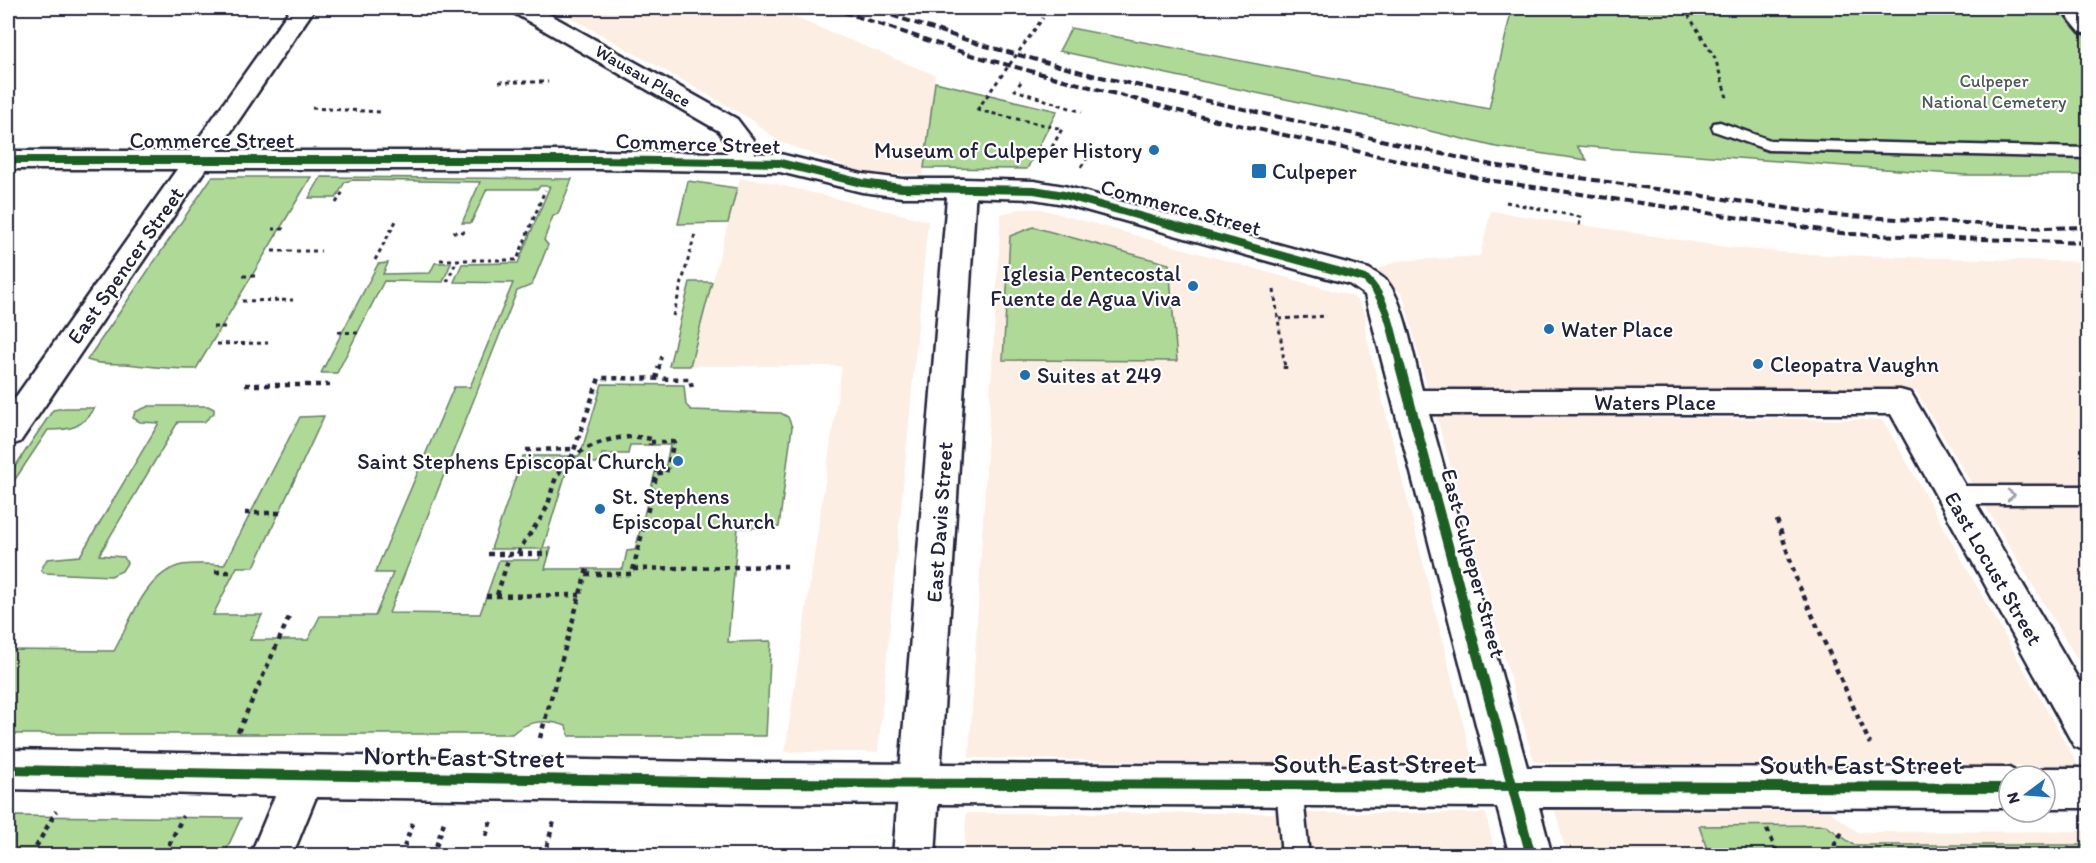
<svg xmlns="http://www.w3.org/2000/svg" width="2096" height="863" viewBox="0 0 2096 863" font-family="Itim,sans-serif">
  <style>
    .built { fill: #fceee3 }
    .green { fill: #aed997; stroke: #687e69; stroke-width: 1.5; fill-rule: evenodd }
    .lines { fill: none; stroke-linecap: round; stroke-linejoin: round }
    .service-casing { stroke: #22223b; stroke-width: 5 }
    .minor-casing { stroke: #22223b; stroke-width: 5 }
    .tertiary-casing { stroke: #22223b; stroke-width: 5 }
    .path-far1 { stroke: #22223b; stroke-width: 3; stroke-dasharray: 4 4; stroke-linecap: butt }
    .path { stroke: #22223b; stroke-width: 4.5; stroke-dasharray: 5 5; stroke-linecap: butt }
    .service { fill: #fff; fill-rule: evenodd }
    .minor { fill: #fff; fill-rule: evenodd }
    .tertiary { fill: #fff; fill-rule: evenodd }
    .rail { stroke: #22223b; stroke-width: 4; stroke-dasharray: 8 4; stroke-linecap: butt }
    .path-bridge { stroke: #22223b; stroke-width: 3; stroke-dasharray: 4 4; stroke-linecap: butt }
    .cycleway-far1-casing { stroke: #fff; stroke-width: 10 }
    .cycleway-casing { stroke: #fff; stroke-width: 14 }
    .cycleway-far1 { stroke: #1b5e20; stroke-width: 8 }
    .cycleway { stroke: #1b5e20; stroke-width: 10 }
    .oneway { stroke: #9c9ca7 }
    .poi-dot { fill: #1f6fb2; stroke: #fff; stroke-width: 2 }
    .labels { text-anchor: middle; stroke-width: 4.5; stroke-linejoin: round; paint-order: stroke }
    .far-street-label { font-size: 18px; fill: #22223b; stroke: #fff }
    .far-park-label { font-size: 18px; fill: #4c5957; stroke: #fff }
    .street-label { font-size: 22px; fill: #22223b; stroke: #fff }
    .poi-label { font-size: 22px; fill: #22223b; stroke: #fff; text-anchor: start }
    .near-street-label { font-size: 27px; fill: #22223b; stroke: #fff }
  </style>
  <rect width="100%" height="100%" fill="#fff"/>
  <filter id="ink" filterUnits="userSpaceOnUse"><feTurbulence type="fractalNoise" baseFrequency=".0167" numOctaves="2"/><feDisplacementMap in="SourceGraphic" scale="12" xChannelSelector="R" yChannelSelector="G"/><feConvolveMatrix kernelMatrix="1 2 1 2 8 2 1 2 1" color-interpolation-filters="sRGB"/></filter>
  <g filter="url(#ink)">
    <!-- built -->
    <path class="built" d="M 554,8 L 771,8 L 935,75 L 923,175 L 863,173 L 778,141 L 749,118 Z
      M 740,178 L 764,181 L 928,221 L 878,752 L 785,752 L 842,366 L 690,366 Z
      M 1020,209 L 1041,209 L 1352,296 L 1358,301 L 1366,315 L 1365,330 L 1474,767 L 969,758 L 1001,214 Z
      M 1491,211 L 1726,247 L 1802,254 L 2088,262 L 2088,677 L 1916,391 L 1427,387 L 1403,295 L 1376,270 L 1397,261 L 1480,256 Z
      M 1436,415 L 1883,420 L 2079,767 L 1534,762 Z
      M 1555,811 L 1829,811 L 1858,832 L 2088,831 L 2088,855 L 1567,855 Z
      M 966,813 L 1486,813 L 1495,855 L 964,856 Z"/>
    <!-- green -->
    <path class="green" d="M 1512,8 L 2088,8 L 2088,175 L 1965,175 L 1577,146 L 1587,160 L 1496,147 L 1384,120 L 1059,51 L 1071,28 L 1489,109 Z
      M 935,82 L 1057,111 L 1027,169 L 924,168 Z
      M 212,177 L 311,177 L 196,369 C 171,370 149,366 125,364 C 111,363 100,365 87,360 Z
      M 321,177 L 572,179 L 558,214 L 553,216 L 544,240 L 548,245 L 532,285 L 517,291 L 389,613 L 480,614 L 499,560 L 539,560 L 542,549 L 491,549 L 523,456 L 580,456 L 602,384 L 684,385 L 686,405 L 691,410 L 781,413 L 788,417 L 792,427 L 779,527 L 738,528 L 728,642 L 771,641 L 766,736 L 569,736 L 566,726 C 547,719 527,720 512,734 L 8,734 L 8,650 L 114,651 C 130,623 145,573 182,565 C 196,563 211,564 224,565 L 300,417 L 324,416 L 254,567 L 237,567 L 213,615 L 262,615 L 250,640 L 308,640 L 320,616 L 375,616 L 393,573 L 375,573 L 454,387 L 470,387 L 513,283 L 454,282 L 462,264 L 518,263 L 550,186 L 540,186 L 538,189 L 487,189 L 471,223 L 462,223 L 480,182 L 353,180 L 345,182 L 336,198 L 309,198 ZM 630,445 L 670,445 L 665,469 L 656,469 L 635,550 L 627,551 L 623,569 L 545,569 L 551,548 L 543,548 L 569,463 L 599,463 L 602,454 L 628,454 Z
      M 688,181 L 737,188 L 728,223 L 678,224 Z
      M 1033,227 L 1169,264 L 1177,361 L 1003,360 L 1010,236 Z
      M 388,263 L 383,274 L 430,273 L 435,263 L 451,263 L 443,282 L 384,281 L 337,373 L 321,373 L 378,264 Z
      M 690,282 L 712,282 L 690,366 L 669,366 Z
      M 149,406 L 208,406 L 214,409 L 214,413 L 204,422 L 178,422 L 99,555 L 124,557 L 127,563 L 122,571 L 111,576 L 44,573 L 41,570 L 47,559 L 80,556 L 159,423 L 140,422 L 133,418 L 135,412 Z
      M 65,408 L 94,408 C 82,428 71,430 48,430 L 8,490 L 8,477 L 53,410 Z
      M 8,816 L 241,818 L 224,855 L 8,856 Z
      M 1825,825 L 1854,845 L 2088,845 L 2088,855 L 1709,855 L 1699,826 Z"/>
    <g class="lines">
      <!-- service casing -->
      <g class="service-casing">
        <path id="service" d="M 1720,122 L 1770,140 L 2088,148 L 2088,158 L 1768,150 L 1714,131 L 1712,127 L 1714,123 Z
          M 1953,486 L 2088,486 L 2088,504 L 1953,504 L 1945,501 L 1942,495 L 1945,489 Z
          M 1289,773 L 1298,777 L 1302,786 L 1309,856 L 1282,856 L 1276,786 L 1280,777 Z"/>
      </g>
      <!-- minor casing -->
      <g class="minor-casing">
        <path id="minor" d="M 291,8 L 315,8 L 20,442 L 8,446 L 8,408 Z
          M 510,8 L 538,8 L 737,119 L 753,140 L 756,162 L 753,168 L 743,171 L 733,168 C 725,155 729,144 719,131 L 514,13 Z
          M 2060,8 L 2083,8 L 2088,13 L 2088,34 L 2080,32 Z
          M 962,179 L 1034,181 L 1064,186 L 1369,269 C 1375,273 1384,277 1388,283 C 1404,302 1415,363 1422,390 L 1900,390 L 1911,393 L 2088,696 L 2088,752 L 2074,746 L 1891,414 L 1429,414 L 1527,767 L 2009,768 L 2024,776 L 2009,776 L 2009,808 L 1539,807 L 1552,856 L 1510,856 L 1497,807 L 758,803 L 316,797 L 292,856 L 250,856 L 275,796 L 8,789 L 8,750 L 758,763 L 1487,767 L 1365,295 L 1349,284 L 1064,204 L 1034,199 L 962,197 L 952,194 L 948,188 L 952,182 Z
          M 2045,768 L 2088,768 L 2088,808 L 2045,808 L 2045,776 L 2030,776 Z"/>
      </g>
      <!-- tertiary casing -->
      <g class="tertiary-casing">
        <path id="tertiary" d="M 8,151 L 596,151 L 780,154 L 862,174 L 902,179 L 962,179 L 972,182 L 976,188 L 935,856 L 893,856 L 947,197 L 902,197 L 862,192 L 780,172 L 596,169 L 8,169 Z"/>
      </g>
      <!-- path-far1 -->
      <path class="path-far1" d="M 1684,8 L 1715,58 L 1728,101
        M 499,82 L 548,82
        M 1021,82 L 1015,90 L 1082,112
        M 312,108 L 380,112
        M 977,110 L 1062,129 L 1051,149
        M 1081,167 L 1087,158
        M 1506,202 L 1580,217 L 1579,228
        M 336,203 L 344,190
        M 272,229 L 285,229
        M 453,232 L 467,232
        M 272,251 L 321,251
        M 375,260 L 396,221
        M 440,260 L 517,260 L 545,190
        M 243,276 L 257,276
        M 447,282 L 457,260
        M 1274,290 L 1285,368
        M 242,301 L 293,300
        M 673,316 L 695,234
        M 1279,319 L 1327,316
        M 213,327 L 227,327
        M 338,332 L 358,333
        M 217,344 L 268,343
        M 659,368 L 662,354"/>
      <!-- path -->
      <path class="path" d="M 1285,366 L 1285,369
        M 656,379 L 659,366
        M 245,385 L 331,385
        M 526,450 L 575,449
        M 571,459 L 599,378 L 690,379 L 693,392
        M 245,513 L 281,513
        M 1777,520 L 1797,581 L 1870,744
        M 488,554 L 549,554
        M 518,554 C 525,538 537,526 545,511 C 551,500 551,487 557,476 C 573,446 620,431 651,439 L 650,445
        M 633,569 L 787,566
        M 215,572 L 235,572
        M 586,574 L 632,574 L 657,473 L 666,473 L 674,442 L 651,442
        M 497,595 L 510,554
        M 486,596 L 580,595
        M 238,732 L 290,615
        M 540,738 L 587,569
        M 1767,829 L 1776,850
        M 486,836 L 491,820
        M 169,845 L 183,816
        M 36,847 L 56,811
        M 401,856 L 414,819
        M 433,856 L 444,822
        M 544,856 L 554,821
        M 1835,856 L 1835,844 L 1843,830"/>
      <!-- service -->
      <use href="#service" class="service"/>
      <!-- minor -->
      <use href="#minor" class="minor"/>
      <!-- tertiary -->
      <use href="#tertiary" class="tertiary"/>
      <!-- rail -->
      <path class="rail" d="M 832,8 L 971,55 L 1194,115 L 1487,180 L 1848,234 L 2088,243
        M 869,8 L 982,45 L 1092,75 L 1492,165 L 1833,215 L 2046,228 L 2088,227"/>
      <!-- path-bridge -->
      <path class="path-bridge" d="M 977,110 L 1043,18"/>
      <!-- cycleway-far1 casing -->
      <g class="cycleway-far1-casing">
        <path id="cycleway-far1" d="M 8,160 L 596,160 L 780,163 L 862,183 L 902,188 L 1034,190 L 1064,195 L 1366,279 C 1389,300 1393,338 1401,368"/>
      </g>
      <!-- cycleway casing -->
      <g class="cycleway-casing">
        <path id="cycleway" d="M 1400,366 L 1531,856
          M 8,770 L 758,783 L 2009,788"/>
      </g>
      <!-- cycleway-far1 -->
      <use href="#cycleway-far1" class="cycleway-far1"/>
      <!-- cycleway -->
      <use href="#cycleway" class="cycleway"/>
    </g>
    <!-- one-way arrows -->
    <defs><path id="oneway-chevron" d="M-2-3.5L2.5 0L-2 3.5" fill="none" stroke-width="1.6" stroke-linecap="round" stroke-linejoin="round" transform="scale(1.5)"/></defs>
    <use class="oneway" href="#oneway-chevron" transform="translate(2011 495)"/>
  </g>
  <!-- markers -->
  <g class="poi-dot">
    <circle cx="1154" cy="150" r="6"/>
    <rect x="1251" y="163" width="16" height="16" rx="3"/>
    <circle cx="1193" cy="286" r="6"/>
    <circle cx="1549" cy="329" r="6"/>
    <circle cx="1758" cy="364" r="6"/>
    <circle cx="1025" cy="375" r="6"/>
    <circle cx="678" cy="461" r="6"/>
    <circle cx="600" cy="509" r="6"/>
  </g>
  <g class="labels">
    <!-- far-street labels -->
    <g class="far-street-label">
      <text transform="translate(643 76) rotate(30)" y="6">Wausau Place</text>
    </g>
    <!-- far-park labels -->
    <g class="far-park-label">
      <text x="1994" y="87">Culpeper<tspan x="1994" dy="21">National Cemetery</tspan></text>
    </g>
    <!-- street labels -->
    <g class="street-label">
      <text x="212" y="148">Commerce Street</text>
      <text transform="translate(698 143) rotate(2)" y="8">Commerce Street</text>
      <text transform="translate(1181 207) rotate(15)" y="8">Commerce Street</text>
      <text transform="translate(125 265) rotate(-55)" y="8">East Spencer Street</text>
      <text x="1655" y="410">Waters Place</text>
      <text transform="translate(939 522) rotate(-86)" y="8">East Davis Street</text>
      <text transform="translate(1474 563) rotate(75)" y="8">East Culpeper Street</text>
      <text transform="translate(1994 568) rotate(60)" y="8">East Locust Street</text>
    </g>
    <!-- poi labels -->
    <g class="poi-label">
      <text x="1142" y="158" text-anchor="end">Museum of Culpeper History</text>
      <text x="1272" y="179">Culpeper</text>
      <text x="1181" y="281" text-anchor="end">Iglesia Pentecostal<tspan x="1181" dy="25">Fuente de Agua Viva</tspan></text>
      <text x="1561" y="337">Water Place</text>
      <text x="1770" y="372">Cleopatra Vaughn</text>
      <text x="1037" y="383">Suites at 249</text>
      <text x="666" y="469" text-anchor="end">Saint Stephens Episcopal Church</text>
      <text x="612" y="504">St. Stephens<tspan x="612" dy="25">Episcopal Church</tspan></text>
    </g>
    <!-- near-street labels -->
    <g class="near-street-label">
      <text transform="translate(464 757) rotate(1)" y="9">North East Street</text>
      <text x="1375" y="773">South East Street</text>
      <text x="1861" y="774">South East Street</text>
    </g>
  </g>
  <!-- margin -->
  <rect width="2096" height="863" fill="none" stroke="#fff" stroke-width="30"/>
  <rect x="15" y="15" width="2066" height="833" fill="none" stroke="#22223b" stroke-width="2" filter="url(#ink)"/>
  <!-- north arrow -->
  <g transform="translate(2027 794) rotate(254)"><circle r="28" fill="#ffffff" stroke="#a7a7b1" stroke-width="1.5"/>
  <path d="M0-4.5L10 22L0 15L-10 22Z" fill="#1f6fb2"/>
  <text y="-9" font-size="16" font-weight="bold" text-anchor="middle" fill="#22223b">N</text>
  </g>
</svg>
